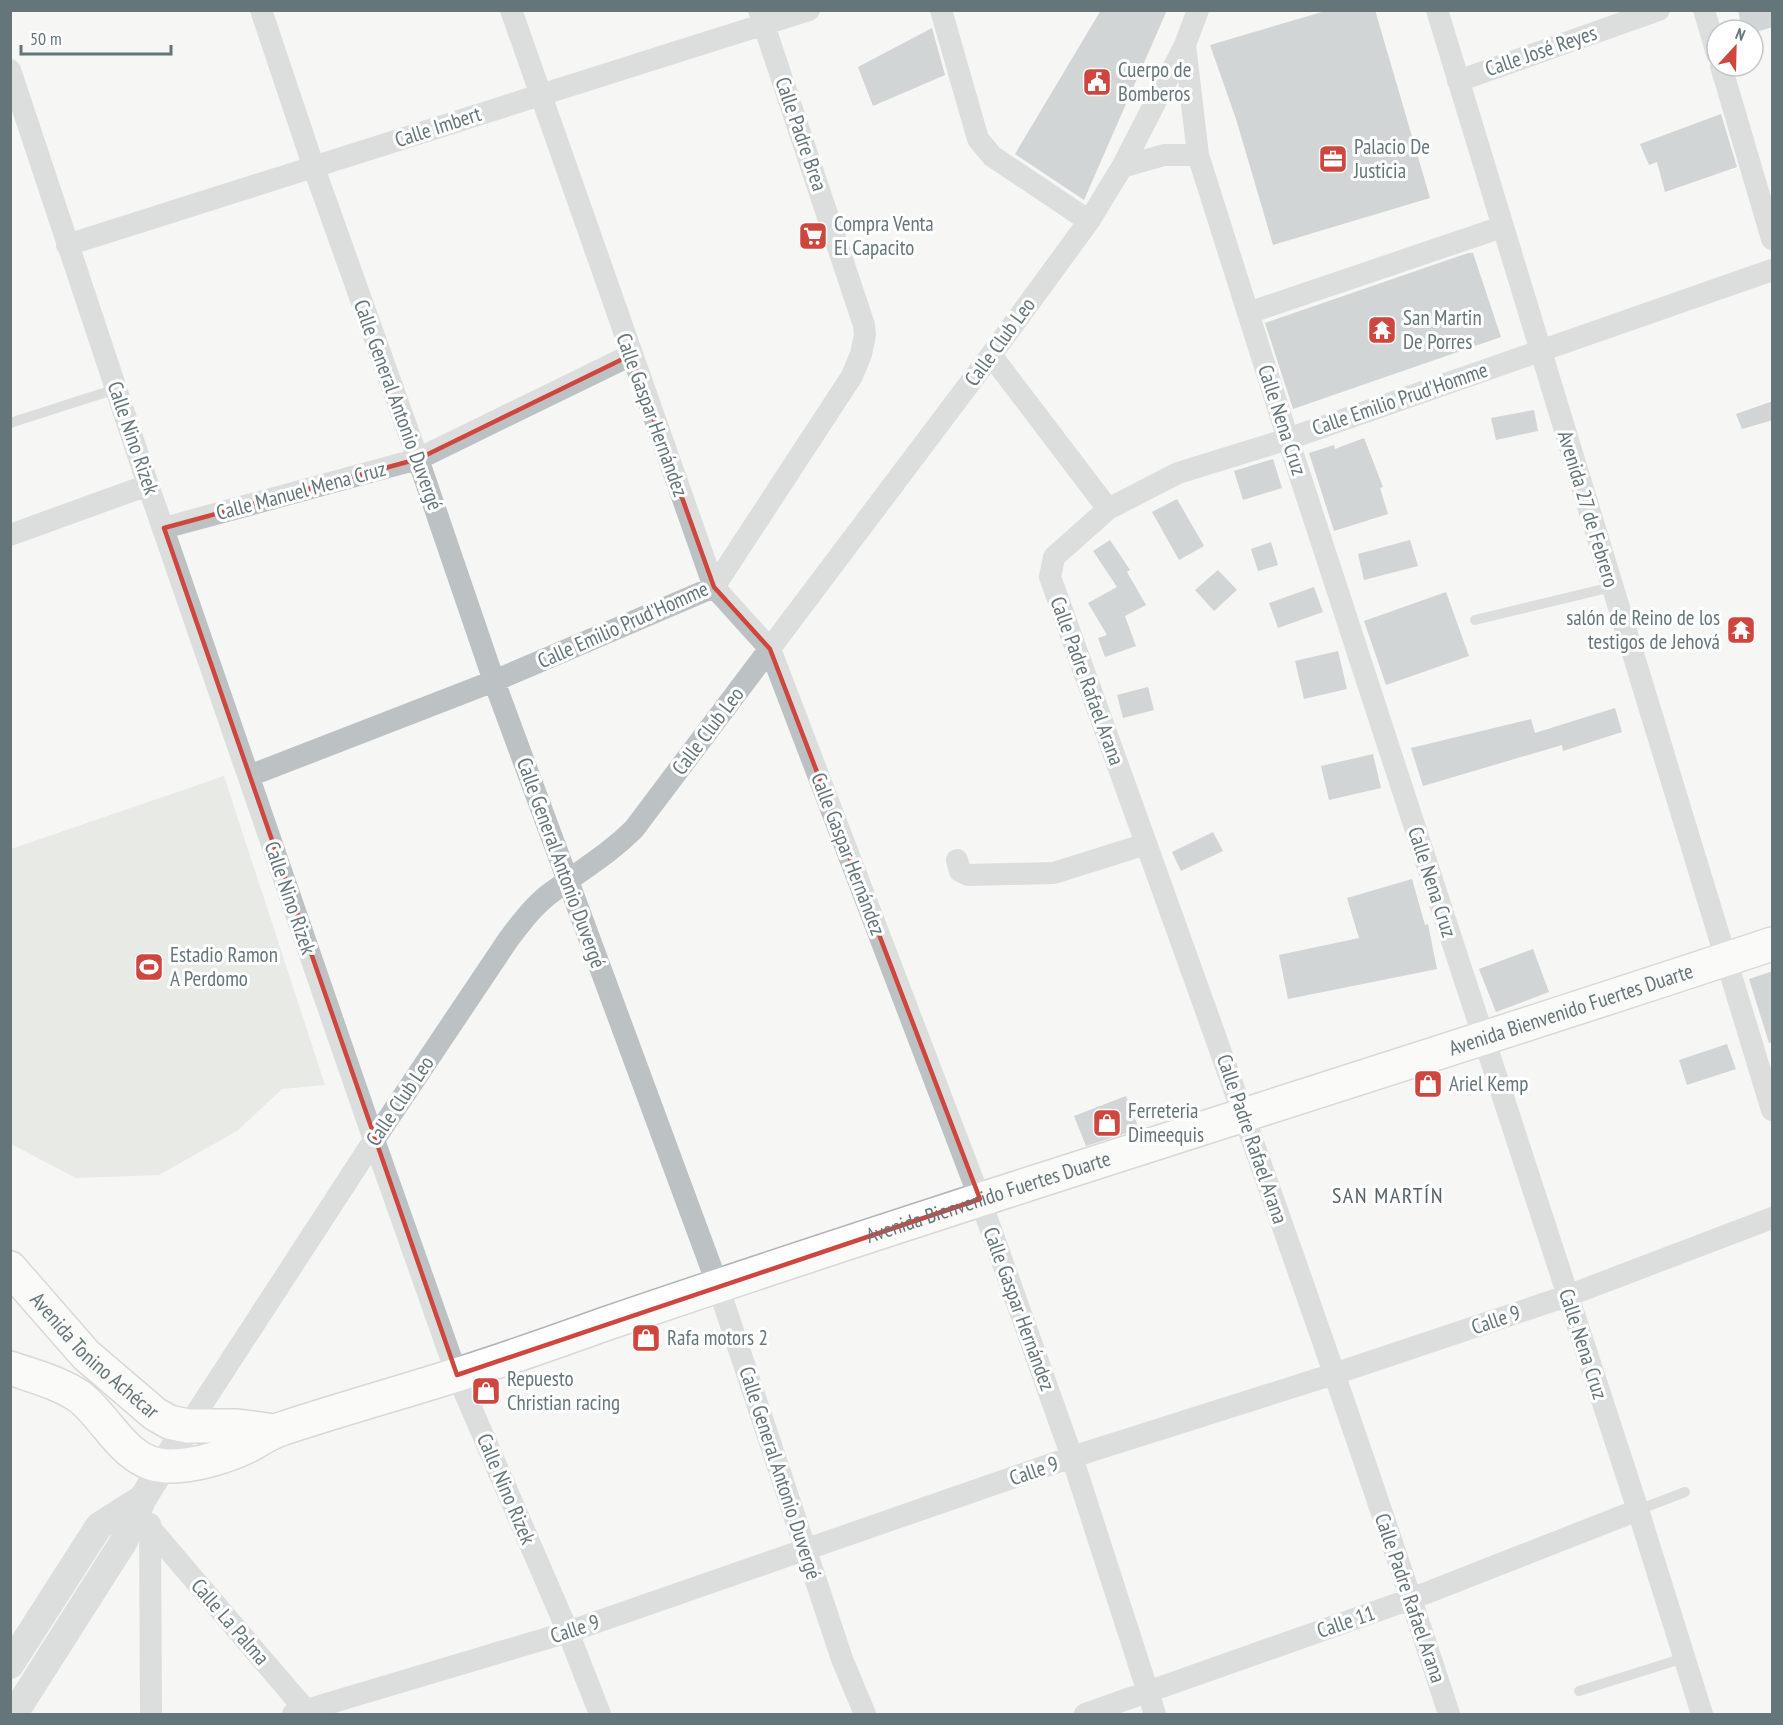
<svg xmlns="http://www.w3.org/2000/svg" width="1783" height="1725" viewBox="0 0 1783 1725" font-family="'PT Sans Narrow',sans-serif">
  <style>
    .green { fill: #d7dbd4 }
    .building { fill: #a4adb0 }
    .lines { fill: none; stroke-linecap: round; stroke-linejoin: round }
    .primary-casing { stroke: #b0b5b7; stroke-width: 36 }
    .service { stroke: #bcc1c3; stroke-width: 10 }
    .minor { stroke: #bcc1c3; stroke-width: 22 }
    .tertiary { stroke: #bcc1c3; stroke-width: 28 }
    .primary { stroke: #fff; stroke-width: 33 }
    .marked { fill: none; stroke: #ce463d; stroke-width: 4.5; stroke-linejoin: round }
    .labels { text-anchor: middle; stroke-width: 6; stroke-linejoin: round; paint-order: stroke }
    .street-label { font-size: 21px; fill: #65767b; stroke: #fff }
    .poi-label { font-size: 21px; fill: #65767b; stroke: #fff; text-anchor: start }
    .neighbourhood-label { font-size: 22px; letter-spacing: 1.5px; fill: #566367; stroke: #fff }
  </style>
  <rect width="100%" height="100%" fill="#f6f6f4"/>
  <!-- green -->
  <path class="green" d="M 224,776 L 325,1085 L 282,1089 L 237,1131 L 159,1175 L 76,1178 L 11,1144 L 11,849 Z"/>
  <!-- building -->
  <path class="building" d="M 1101,10 L 1167,10 L 1084,200 L 1015,154 Z
    M 1329,10 L 1375,10 L 1430,198 L 1273,245 L 1236,119 L 1210,45 Z
    M 1738,10 L 1773,10 L 1773,27 L 1753,33 L 1753,30 L 1742,30 Z
    M 932,28 L 945,75 L 873,106 L 858,67 Z
    M 1721,114 L 1737,167 L 1665,192 L 1657,162 L 1649,165 L 1640,144 Z
    M 1468,253 L 1473,253 L 1501,337 L 1293,409 L 1265,323 Z
    M 1773,401 L 1773,420 L 1742,429 L 1736,414 Z
    M 1534,410 L 1538,431 L 1496,440 L 1491,418 Z
    M 1364,438 L 1383,487 L 1380,488 L 1388,514 L 1334,531 L 1309,453 L 1334,445 L 1335,449 Z
    M 1273,459 L 1282,488 L 1243,500 L 1234,471 Z
    M 1177,499 L 1204,546 L 1179,560 L 1152,512 Z
    M 1110,540 L 1130,570 L 1127,572 L 1146,605 L 1125,616 L 1136,646 L 1105,657 L 1098,638 L 1107,635 L 1088,603 L 1117,587 L 1093,551 Z
    M 1410,540 L 1418,566 L 1364,580 L 1358,554 Z
    M 1271,542 L 1278,565 L 1258,571 L 1251,549 Z
    M 1218,570 L 1237,590 L 1214,611 L 1195,590 Z
    M 1314,587 L 1323,612 L 1278,628 L 1269,603 Z
    M 1446,592 L 1469,656 L 1386,685 L 1364,621 Z
    M 1338,651 L 1347,689 L 1304,699 L 1295,661 Z
    M 1148,687 L 1154,710 L 1123,718 L 1117,695 Z
    M 1615,708 L 1622,732 L 1563,751 L 1562,745 L 1423,786 L 1411,748 L 1531,719 L 1535,733 Z
    M 1373,754 L 1381,788 L 1329,800 L 1321,766 Z
    M 1213,832 L 1223,851 L 1181,871 L 1172,852 Z
    M 1412,879 L 1425,925 L 1428,924 L 1437,969 L 1288,999 L 1279,955 L 1359,938 L 1347,898 Z
    M 1533,949 L 1549,992 L 1496,1012 L 1479,969 Z
    M 1773,971 L 1773,1042 L 1769,1043 L 1749,979 Z
    M 1727,1044 L 1736,1069 L 1687,1085 L 1679,1060 Z
    M 1126,1096 L 1139,1129 L 1086,1146 L 1074,1116 Z"/>
  <g class="lines">
    <!-- primary casing -->
    <g class="primary-casing">
      <g id="primary">
        <path id="s1" d="M 10,1268 L 86,1355 L 155,1414 L 169,1422 L 188,1426 L 237,1426 L 275,1431"/>
        <path id="s2" d="M 10,1368 C 33,1376 60,1383 80,1397 C 109,1420 125,1464 166,1466 C 192,1467 225,1457 248,1446 C 259,1440 269,1433 281,1429 C 338,1410 396,1394 453,1376 C 504,1360 555,1342 605,1324 C 992,1192 1384,1073 1772,944"/>
      </g>
    </g>
    <!-- service -->
    <path class="service" d="M 10,423 L 116,389
      M 1475,620 L 1612,587
      M 1638,1510 L 1685,1492
      M 1579,1691 L 1684,1658"/>
    <!-- minor -->
    <path class="minor" d="M 261,10 L 314,168 L 418,459 L 494,681 L 718,1286 L 842,1659 L 865,1714
      M 511,10 L 714,587 L 770,649 L 980,1199 L 1072,1457 L 1155,1714
      M 941,10 L 978,139 L 992,156 L 1089,221
      M 1437,10 L 1772,1110
      M 1704,10 L 1717,54
      M 1185,45 L 1198,155 L 1288,439 L 1638,1510 L 1702,1714
      M 1721,66 L 1772,239
      M 10,70 L 148,485 L 374,1140 L 457,1375 L 568,1632 L 600,1714
      M 1458,81 L 1659,10
      M 1122,167 L 1164,155 L 1198,155
      M 67,245 C 315,168 561,87 809,10
      M 1248,313 L 1502,227
      M 991,355 L 1108,509
      M 164,528 L 418,459 L 631,355
      M 10,535 L 148,485
      M 249,776 L 494,681 L 714,587 L 852,376 L 861,354 L 865,335 L 864,325 L 759,10
      M 957,860 L 960,871 L 968,875 L 1054,873 L 1146,844
      M 188,1426 L 374,1140 L 508,940 C 521,923 534,905 552,892 C 581,870 608,855 634,829 L 991,355 L 1089,221 L 1122,167 L 1156,101 L 1185,45 L 1198,10
      M 150,1524 L 151,1714
      M 151,1529 L 309,1714
      M 293,1714 L 568,1632 L 1072,1457 L 1334,1374 L 1567,1296 L 1772,1218
      M 1085,1714 L 1411,1599 L 1638,1510
      M 1449,1714 C 1324,1332 1186,955 1050,577 L 1054,557 L 1108,509 L 1178,473 L 1288,439 L 1772,270"/>
    <!-- tertiary -->
    <path class="tertiary" d="M 10,1665 L 99,1526 L 143,1498
      M 14,1714 L 124,1541 L 143,1498 L 188,1426"/>
    <!-- primary -->
    <use href="#primary" class="primary"/>
  </g>
  <!-- marked area -->
  <path d="M0 0H1783V1725H0ZM 631,355 L 714,587 L 770,649 L 980,1199 L 457,1375 L 164,528 L 418,459 Z" fill="#f6f6f4" fill-opacity=".55" fill-rule="evenodd"/>
  <path class="marked" d="M 631,355 L 714,587 L 770,649 L 980,1199 L 457,1375 L 164,528 L 418,459 Z"/>
  <!-- icons -->
  <defs>
    <g id="civic-square" transform="scale(1.5)"><rect x="-9" y="-9" width="18" height="18" rx="4" fill="#ce463d" stroke="#fff"/><path d="M-.6-6.5H3V-4.5H.6V-3L4-1V1h2V6H-6V1h2V-1L-.6-3ZM-1.2 2.5V6h2.4V2.5Z" fill="#fff"/></g>
    <g id="office-square" transform="scale(1.5)"><rect x="-9" y="-9" width="18" height="18" rx="4" fill="#ce463d" stroke="#fff"/><path d="M-6-3h4V-5.5h4V-3h4V5H-6ZM-1-4.5V-3h2v-1.5ZM-6 0V1H6V0Z" fill="#fff"/></g>
    <g id="supermarket-square" transform="scale(1.5)"><rect x="-9" y="-9" width="18" height="18" rx="4" fill="#ce463d" stroke="#fff"/><path d="M-6-5.5h2.5l.6 2H6L4.5 2H-2.5L-4.4-4H-6ZM-1.5 3.2a1.3 1.3 0 1 0 .1 0ZM3 3.2a1.3 1.3 0 1 0 .1 0Z" fill="#fff"/></g>
    <g id="temple-square" transform="scale(1.5)"><rect x="-9" y="-9" width="18" height="18" rx="4" fill="#ce463d" stroke="#fff"/><path d="M0-6L5-2H3V0L6.5 2.5H4V6H1.5V3h-3V6H-4V2.5H-6.5L-3 0V-2H-5Z" fill="#fff"/></g>
    <g id="stadium-square" transform="scale(1.5)"><rect x="-9" y="-9" width="18" height="18" rx="4" fill="#ce463d" stroke="#fff"/><path d="M0-5a6.5 5 0 1 0 0 10a6.5 5 0 1 0 0-10ZM-3.5-1.8h7v3.6h-7Z" fill="#fff"/></g>
    <g id="shop-square" transform="scale(1.5)"><rect x="-9" y="-9" width="18" height="18" rx="4" fill="#ce463d" stroke="#fff"/><path d="M-5-2.5h2.3a2.7 3.5 0 0 1 5.4 0H5L5.5 6h-11ZM-1.5-2.5h3a1.5 2.3 0 0 0-3 0Z" fill="#fff"/></g>
  </defs>
  <g fill-rule="evenodd">
    <use href="#civic-square" x="1097" y="82"/>
    <use href="#office-square" x="1333" y="159"/>
    <use href="#supermarket-square" x="813" y="236"/>
    <use href="#temple-square" x="1382" y="330"/>
    <use href="#temple-square" x="1741" y="630"/>
    <use href="#stadium-square" x="149" y="967"/>
    <use href="#shop-square" x="1428" y="1084"/>
    <use href="#shop-square" x="1107" y="1123"/>
    <use href="#shop-square" x="646" y="1338"/>
    <use href="#shop-square" x="486" y="1391"/>
  </g>
  <g class="labels">
    <!-- street labels -->
    <g class="street-label">
      <text transform="translate(1541 51) rotate(-19)" y="7">Calle José Reyes</text>
      <text transform="translate(438 127) rotate(-18)" y="7">Calle Imbert</text>
      <text transform="translate(801 134) rotate(71)" y="7">Calle Padre Brea</text>
      <text transform="translate(1000 342) rotate(-54)" y="7">Calle Club Leo</text>
      <text transform="translate(1400 399) rotate(-19)" y="7">Calle Emilio Prud'Homme</text>
      <text transform="translate(398 405) rotate(70)" y="7">Calle General Antonio Duvergé</text>
      <text transform="translate(652 415) rotate(70)" y="7">Calle Gaspar Hernández</text>
      <text transform="translate(1282 420) rotate(72)" y="7">Calle Nena Cruz</text>
      <text transform="translate(133 438) rotate(71)" y="7">Calle Nino Rizek</text>
      <text transform="translate(301 491) rotate(-15)" y="7">Calle Manuel Mena Cruz</text>
      <text transform="translate(1588 509) rotate(73)" y="7">Avenida 27 de Febrero</text>
      <text transform="translate(623 625) rotate(-24)" y="7">Calle Emilio Prud'Homme</text>
      <text transform="translate(1087 681) rotate(70)" y="7">Calle Padre Rafael Arana</text>
      <text transform="translate(708 731) rotate(-53)" y="7">Calle Club Leo</text>
      <text transform="translate(848 854) rotate(69)" y="7">Calle Gaspar Hernández</text>
      <text transform="translate(561 863) rotate(70)" y="7">Calle General Antonio Duvergé</text>
      <text transform="translate(1432 882) rotate(72)" y="7">Calle Nena Cruz</text>
      <text transform="translate(290 898) rotate(71)" y="7">Calle Nino Rizek</text>
      <text dy="7" stroke="none"><textPath href="#s2" startOffset="1668">Avenida Bienvenido Fuertes Duarte</textPath></text>
      <text transform="translate(400 1101) rotate(-56)" y="7">Calle Club Leo</text>
      <text transform="translate(1252 1139) rotate(71)" y="7">Calle Padre Rafael Arana</text>
      <text dy="7" stroke="none"><textPath href="#s2" startOffset="1056">Avenida Bienvenido Fuertes Duarte</textPath></text>
      <text transform="translate(1019 1309) rotate(70)" y="7">Calle Gaspar Hernández</text>
      <text transform="translate(1496 1320) rotate(-19)" y="7">Calle 9</text>
      <text transform="translate(1583 1344) rotate(72)" y="7">Calle Nena Cruz</text>
      <text dy="7" stroke="none"><textPath href="#s1" startOffset="122">Avenida Tonino Achécar</textPath></text>
      <text transform="translate(1034 1471) rotate(-19)" y="7">Calle 9</text>
      <text transform="translate(780 1473) rotate(72)" y="7">Calle General Antonio Duvergé</text>
      <text transform="translate(506 1489) rotate(67)" y="7">Calle Nino Rizek</text>
      <text transform="translate(1410 1598) rotate(71)" y="7">Calle Padre Rafael Arana</text>
      <text transform="translate(230 1622) rotate(49)" y="7">Calle La Palma</text>
      <text transform="translate(1346 1622) rotate(-19)" y="7">Calle 11</text>
      <text transform="translate(575 1629) rotate(-18)" y="7">Calle 9</text>
    </g>
    <!-- poi labels -->
    <g class="poi-label">
      <text x="1118" y="77">Cuerpo de<tspan x="1118" dy="24">Bomberos</tspan></text>
      <text x="1354" y="154">Palacio De<tspan x="1354" dy="24">Justicia</tspan></text>
      <text x="834" y="231">Compra Venta<tspan x="834" dy="24">El Capacito</tspan></text>
      <text x="1403" y="325">San Martin<tspan x="1403" dy="24">De Porres</tspan></text>
      <text x="1720" y="625" text-anchor="end">salón de Reino de los<tspan x="1720" dy="24">testigos de Jehová</tspan></text>
      <text x="170" y="962">Estadio Ramon<tspan x="170" dy="24">A Perdomo</tspan></text>
      <text x="1449" y="1091">Ariel Kemp</text>
      <text x="1128" y="1118">Ferreteria<tspan x="1128" dy="24">Dimeequis</tspan></text>
      <text x="667" y="1345">Rafa motors 2</text>
      <text x="507" y="1386">Repuesto<tspan x="507" dy="24">Christian racing</tspan></text>
    </g>
    <!-- neighbourhood labels -->
    <g class="neighbourhood-label">
      <text x="1388" y="1203">SAN MARTÍN</text>
    </g>
  </g>
  <!-- border -->
  <rect width="1783" height="1725" fill="none" stroke="#65767b" stroke-width="24"/>
  <!-- north arrow -->
  <g transform="translate(1735 48) rotate(22)"><circle r="28" fill="#ffffff" stroke="#c1c8ca" stroke-width="1.5"/>
  <path d="M0-4.5L10 22L0 15L-10 22Z" fill="#ce463d"/>
  <text y="-9" font-size="16" font-weight="bold" text-anchor="middle" fill="#65767b">N</text>
  </g>
  <!-- scale -->
  <path d="M21 45v9h150v-9" fill="none" stroke="#65767b" stroke-width="3"/>
  <text x="30" y="45" font-size="18" fill="#65767b" stroke="#ffffff" stroke-width="4.5" paint-order="stroke">50 m</text>
</svg>
